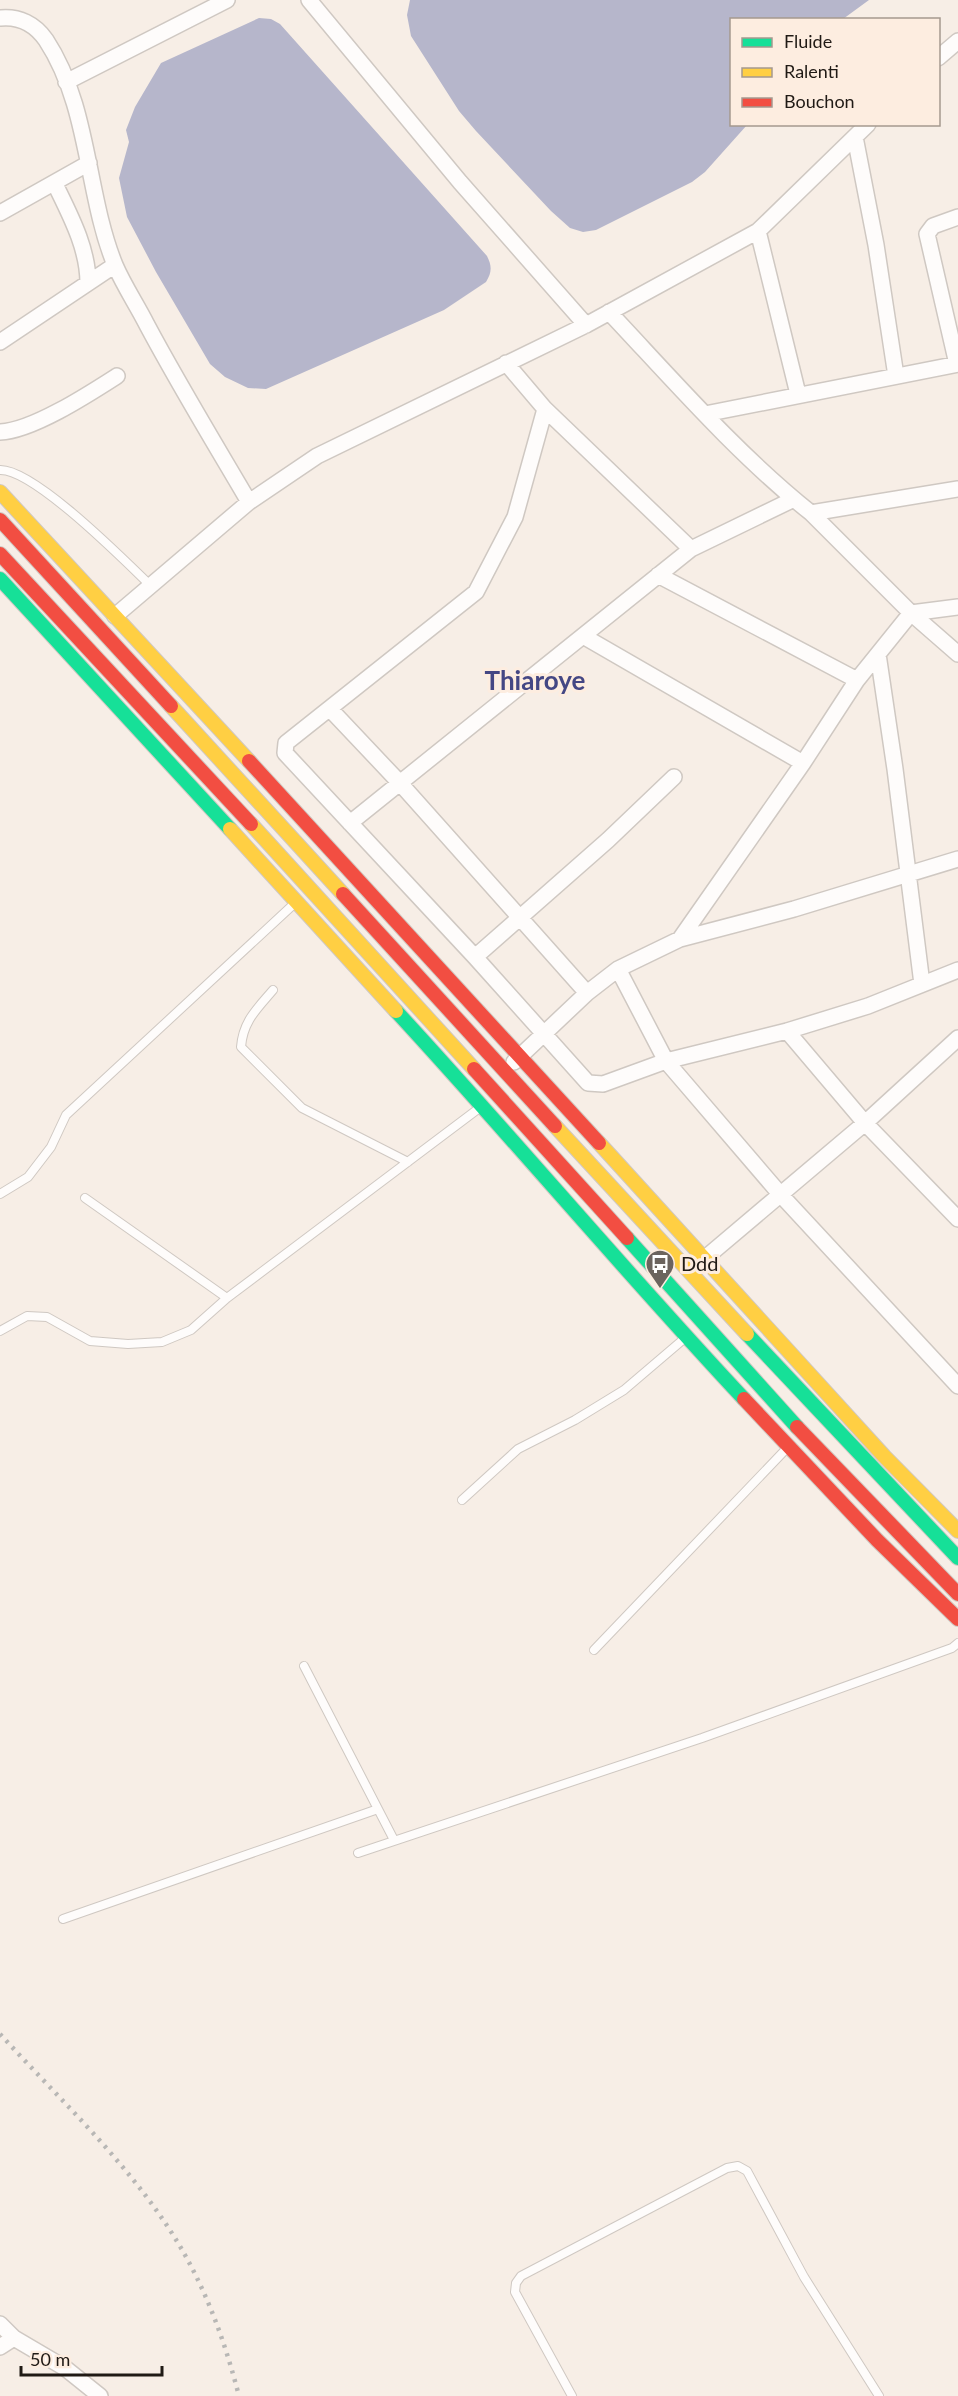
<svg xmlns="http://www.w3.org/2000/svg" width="958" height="2396" viewBox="0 0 958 2396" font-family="Lato,sans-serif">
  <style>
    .water { fill: #b6b6cb }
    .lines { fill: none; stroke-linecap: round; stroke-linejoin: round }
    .lane-casing { stroke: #cfc8c2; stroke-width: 10 }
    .street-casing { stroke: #cfc8c2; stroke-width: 18 }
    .fast-casing { stroke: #cfc8c2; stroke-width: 16 }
    .slow-casing { stroke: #cfc8c2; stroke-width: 16 }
    .jam-casing { stroke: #cfc8c2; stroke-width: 16 }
    .lane { stroke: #fefcfb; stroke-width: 8 }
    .street { stroke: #fefcfb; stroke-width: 15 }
    .fast { stroke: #16e098; stroke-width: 14 }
    .slow { stroke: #ffcf43; stroke-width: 14 }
    .jam { stroke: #f24e42; stroke-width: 14 }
    .rail { stroke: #b8b7b5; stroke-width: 4.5; stroke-dasharray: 3 6; stroke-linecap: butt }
    .labels { text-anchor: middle; stroke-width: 6; stroke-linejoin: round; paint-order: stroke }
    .poi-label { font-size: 20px; fill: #201a15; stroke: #fdede0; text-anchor: start }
    .district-label { font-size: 26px; font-weight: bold; fill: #444784; stroke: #fdede0 }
  </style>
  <rect width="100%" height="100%" fill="#f7eee6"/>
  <!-- water -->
  <path class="water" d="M 410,0 L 869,0 L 843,19 L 732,20 L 732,124 L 747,125 L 705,172 L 692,182 L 596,230 L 583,232 L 570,228 L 551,211 L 476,131 L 459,111 L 411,36 L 407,15 Z
    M 259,18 L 271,19 L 280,24 L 487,256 C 492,266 492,272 486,282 L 444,310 L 266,389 L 248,388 L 225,377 L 210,364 L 156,272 L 127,217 L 119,178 L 129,142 L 126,130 L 135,107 L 161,63 Z"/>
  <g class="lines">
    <!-- lane casing -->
    <g class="lane-casing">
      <path id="lane" d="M 0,470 C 34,469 124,560 150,585
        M 273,990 C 257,1009 243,1021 241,1047 L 302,1108 L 408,1162
        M 0,1194 L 28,1177 L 51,1147 L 66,1115 L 295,903
        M 85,1198 L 227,1298
        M 0,1331 L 27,1316 L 47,1317 L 90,1341 L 128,1344 L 162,1342 L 191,1330 L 227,1298 L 482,1106
        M 462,1500 L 518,1449 L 575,1420 L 624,1390 L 685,1338
        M 594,1650 L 788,1447
        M 304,1666 L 394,1840
        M 358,1853 L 702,1738 L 952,1648 L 958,1643
        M 63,1919 L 378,1809
        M 572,2396 L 515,2292 L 516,2283 L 521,2276 L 727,2168 L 738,2166 L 747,2171 L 804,2277 L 879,2396"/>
    </g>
    <!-- street casing -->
    <g class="street-casing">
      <path id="street" d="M 309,0 L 460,182 L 586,325
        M 0,18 C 19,16 35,24 46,40 C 90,107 86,194 115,265 C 124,286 137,305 147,325 C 179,385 215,444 249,502
        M 938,58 L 958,41
        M 66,82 L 227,0
        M 855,137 L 876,245 L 896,376
        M 55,184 C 70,215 88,248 88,283
        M 0,213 L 89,163
        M 758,231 L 798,394
        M 609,312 C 673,380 737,454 811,513 L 911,613 L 958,654
        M 0,342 L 115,265
        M 506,363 L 545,409 L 691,549
        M 957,364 L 927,234 L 933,226 L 958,217
        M 545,409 L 515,517 L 476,592 L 286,743 L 285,753 L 475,957 L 588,1083 L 603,1084 L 666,1061 L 787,1031 L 868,1006 L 958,970
        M 705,414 L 958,364
        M 0,432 C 32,431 89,394 117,376
        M 811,513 L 958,489
        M 658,575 L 857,680
        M 115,616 L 249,502 L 317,456 L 586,325 L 758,231 L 868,124
        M 583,636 L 803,763
        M 878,654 L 895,769 L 922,984
        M 330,709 L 399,782 L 587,993
        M 350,823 L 691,549 L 794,499
        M 680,939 L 803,763 L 857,680 L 911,613 L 958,607
        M 475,957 L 608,840 L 674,777
        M 618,969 L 666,1061 L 780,1194 L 958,1386
        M 787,1031 L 865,1123 L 958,1219
        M 514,1062 L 587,993 L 618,969 L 680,939 L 794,909 L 958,859
        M 697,1265 L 865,1123 L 958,1038
        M 0,2324 L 14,2338 L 65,2368 L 100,2396
        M 0,2347 L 14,2338"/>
    </g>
    <!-- fast casing -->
    <g class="fast-casing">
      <path id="fast" d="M 0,579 L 230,829
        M 396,1011 C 514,1139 625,1272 744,1399
        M 627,1238 L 797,1427
        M 747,1334 L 958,1558"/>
    </g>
    <!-- slow casing -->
    <g class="slow-casing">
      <path id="slow" d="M 0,492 L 249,761
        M 171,706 L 343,894
        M 251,824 L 474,1069
        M 230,829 L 396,1011
        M 555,1126 L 747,1334
        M 599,1143 L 884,1456 L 958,1531"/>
    </g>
    <!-- jam casing -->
    <g class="jam-casing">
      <path id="jam" d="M 0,520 L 171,706
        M 0,554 L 251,824
        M 249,761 L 599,1143
        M 343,894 L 555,1126
        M 474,1069 L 627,1238
        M 744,1399 L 877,1540 L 958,1619
        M 797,1427 L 958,1594"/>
    </g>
    <!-- lane -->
    <use href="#lane" class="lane"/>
    <!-- street -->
    <use href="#street" class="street"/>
    <!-- fast -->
    <use href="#fast" class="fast"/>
    <!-- slow -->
    <use href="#slow" class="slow"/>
    <!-- jam -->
    <use href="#jam" class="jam"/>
    <!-- rail -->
    <path class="rail" d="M 0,2034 C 63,2103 139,2173 185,2255 C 210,2300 226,2346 239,2396"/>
  </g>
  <!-- icons -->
  <defs>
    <g id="bus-pin" transform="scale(1.5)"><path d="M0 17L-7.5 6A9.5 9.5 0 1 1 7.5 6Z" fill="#6b645e" stroke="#fdede0"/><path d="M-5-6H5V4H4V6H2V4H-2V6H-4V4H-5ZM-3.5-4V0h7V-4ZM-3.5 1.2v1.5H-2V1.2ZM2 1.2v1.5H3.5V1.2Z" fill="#fff"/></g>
  </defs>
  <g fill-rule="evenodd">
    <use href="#bus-pin" x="660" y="1264"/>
  </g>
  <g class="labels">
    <!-- poi labels -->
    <g class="poi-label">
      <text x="681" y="1271">Ddd</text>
    </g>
    <!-- district labels -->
    <g class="district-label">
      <text x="535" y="690">Thiaroye</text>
    </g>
  </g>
  <!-- legend -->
  <rect x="730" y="18" width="210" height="108" fill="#fdede0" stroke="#a5998f" stroke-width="1.5"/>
  <rect x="742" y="38" width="30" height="9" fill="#16e098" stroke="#a5998f" stroke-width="1.5"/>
  <text x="784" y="48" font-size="18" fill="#201a15">Fluide</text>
  <rect x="742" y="68" width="30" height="9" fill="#ffcf43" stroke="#a5998f" stroke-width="1.5"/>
  <text x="784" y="78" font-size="18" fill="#201a15">Ralenti</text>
  <rect x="742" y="98" width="30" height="9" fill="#f24e42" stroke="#a5998f" stroke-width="1.5"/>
  <text x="784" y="108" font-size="18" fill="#201a15">Bouchon</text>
  <!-- scale -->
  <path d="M21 2366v9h141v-9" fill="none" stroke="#201a15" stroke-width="3"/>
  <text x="30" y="2366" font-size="18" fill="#201a15" stroke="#fdede0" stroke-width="4.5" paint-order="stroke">50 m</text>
</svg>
